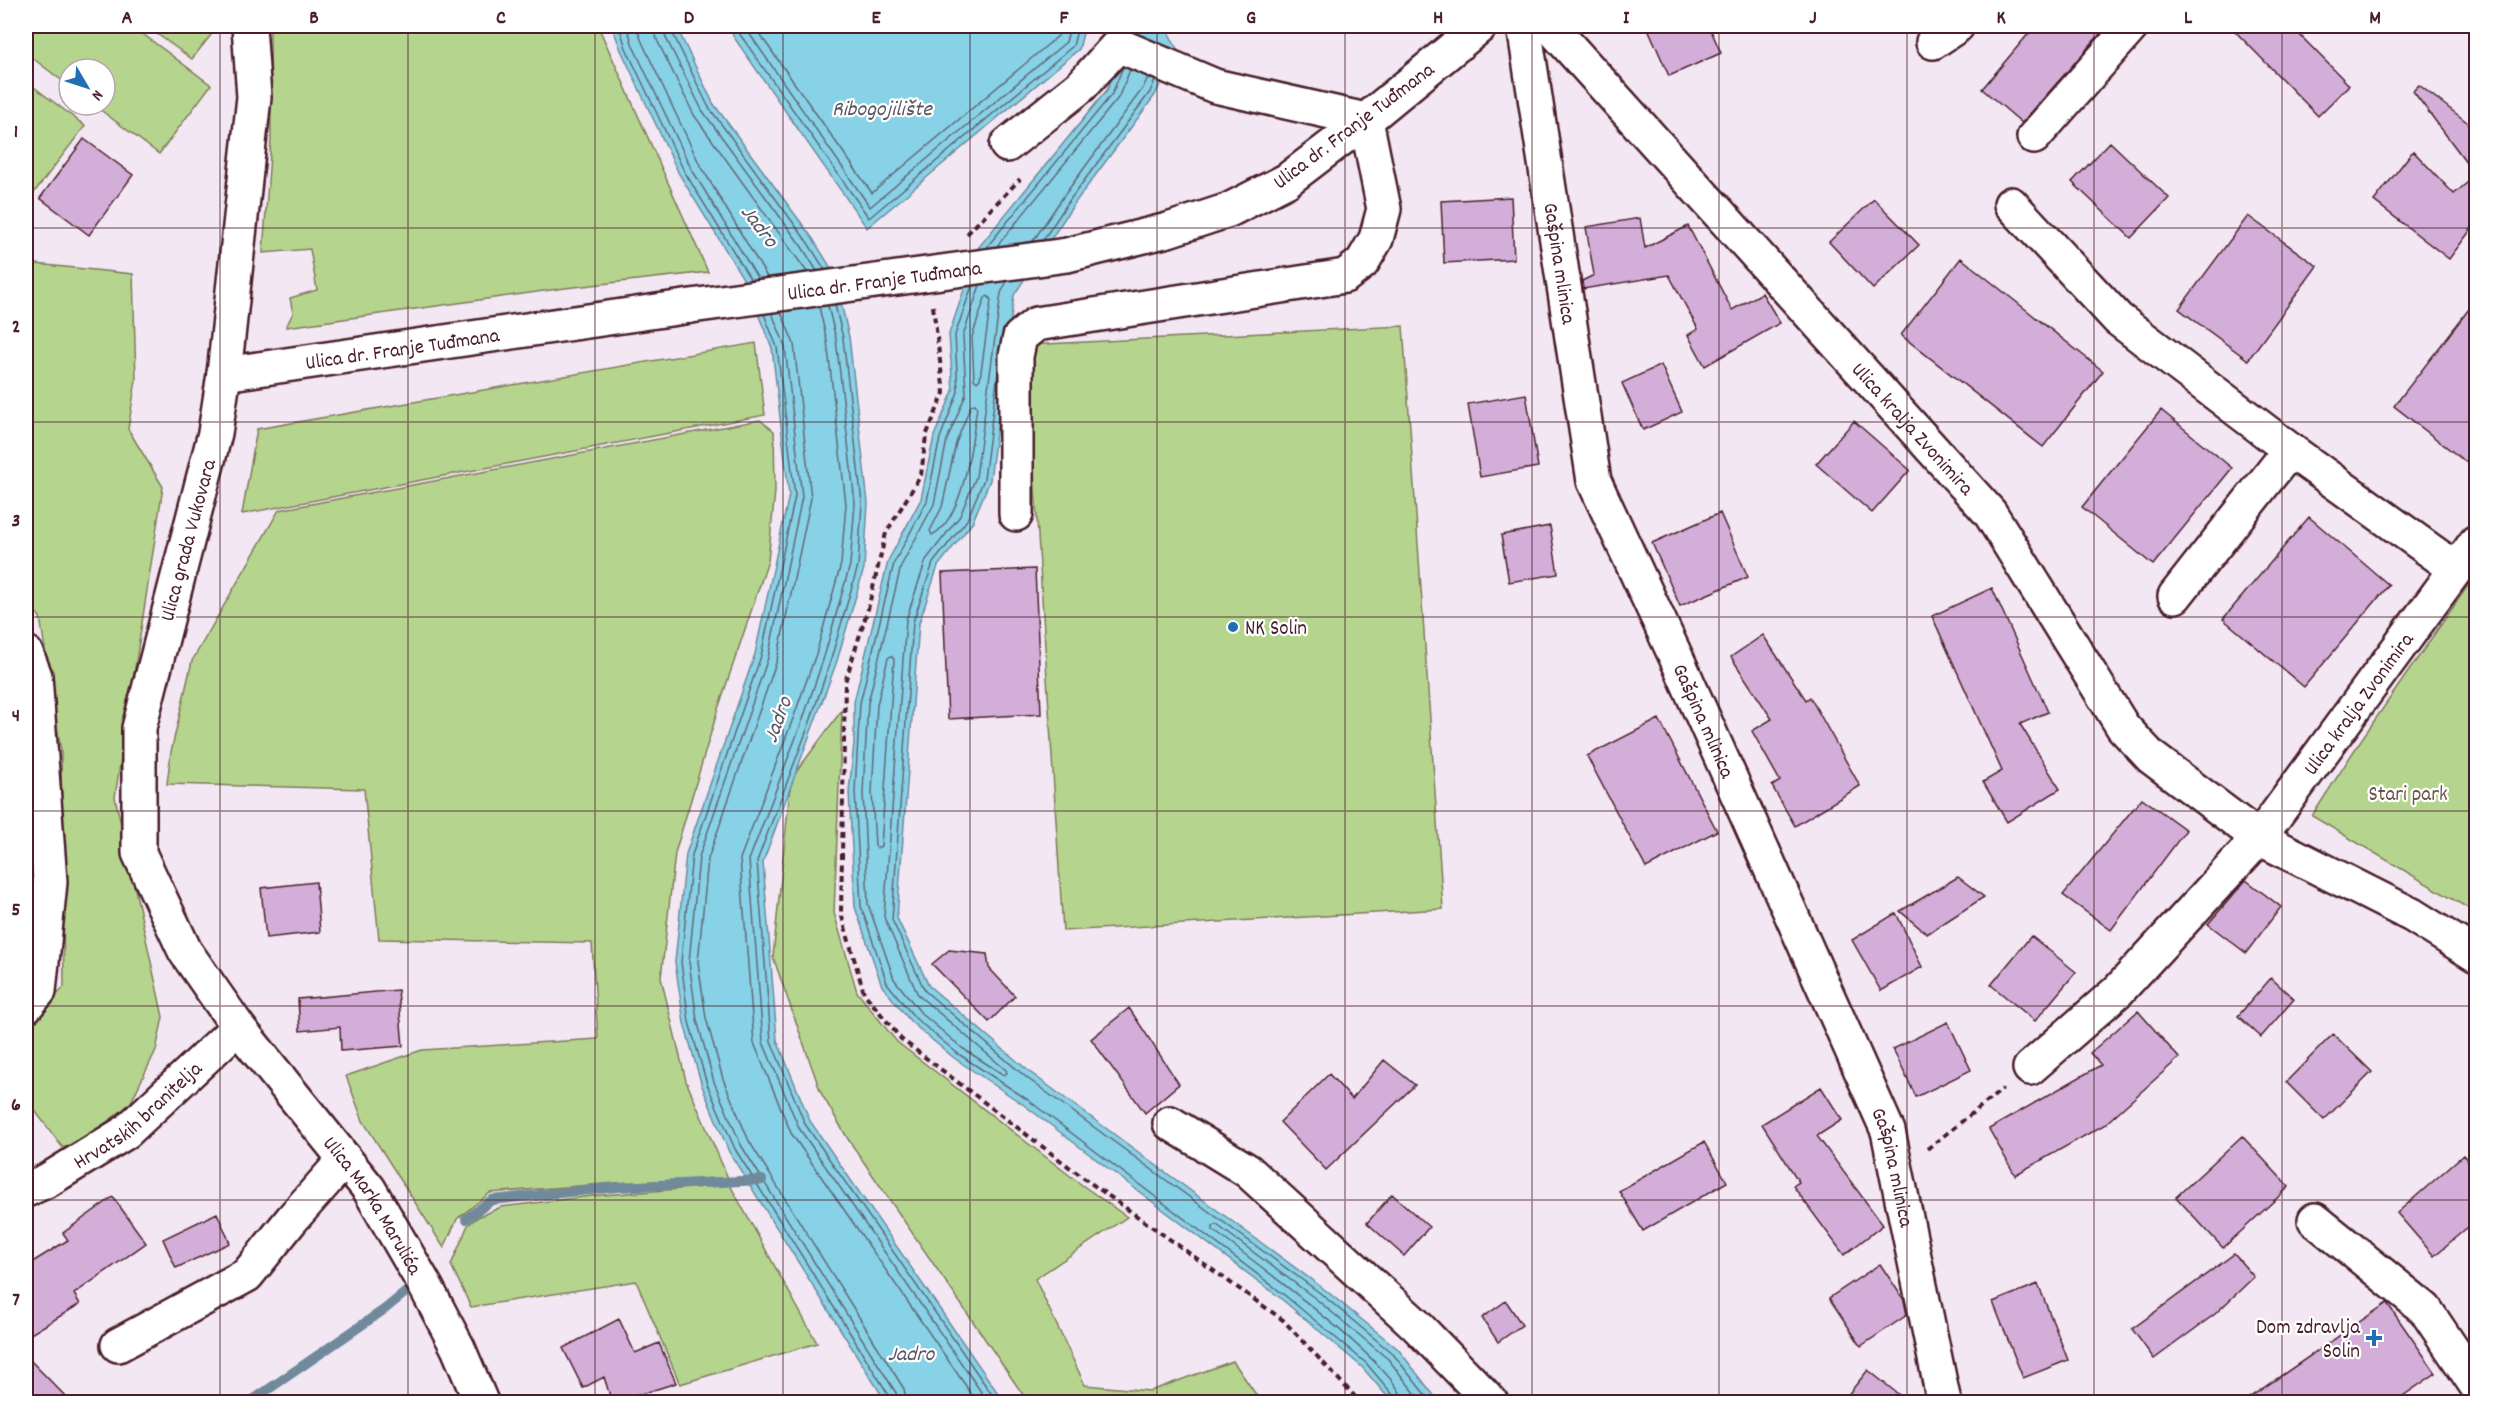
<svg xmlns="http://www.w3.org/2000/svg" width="2502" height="1428" viewBox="0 0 2502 1428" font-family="Dekko,sans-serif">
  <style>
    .green { fill: #b5d58e; stroke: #807a5c; stroke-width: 1.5 }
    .water { fill: #87d2e7; stroke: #6f8a9c; stroke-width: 1.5 }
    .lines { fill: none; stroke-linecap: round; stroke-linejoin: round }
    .shore { stroke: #626776; stroke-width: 1.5 }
    .stream { stroke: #6f8a9c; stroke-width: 10 }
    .building { fill: #d3aed8; stroke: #4a1f2b; stroke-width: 1.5 }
    .minor-casing { stroke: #4a1f2b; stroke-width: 38 }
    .path { stroke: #4a1f2b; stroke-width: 4; stroke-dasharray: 6 4.5; stroke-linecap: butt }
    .minor { stroke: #fff; stroke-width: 33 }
    .minor-bridge-casing { stroke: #4a1f2b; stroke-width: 38; stroke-linecap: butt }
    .minor-bridge { stroke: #fff; stroke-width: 33 }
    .grid { fill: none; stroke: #4a1f2b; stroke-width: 1.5; stroke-opacity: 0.55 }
    .poi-dot { fill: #1f6fb2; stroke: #fff; stroke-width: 2 }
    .labels { text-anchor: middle; stroke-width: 4.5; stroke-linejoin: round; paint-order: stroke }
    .street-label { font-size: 21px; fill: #4a1f2b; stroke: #fff }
    .poi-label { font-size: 21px; fill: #4a1f2b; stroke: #fff; text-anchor: start }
    .park-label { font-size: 21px; fill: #6a5649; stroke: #fff }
    .water-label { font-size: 22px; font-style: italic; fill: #5c5563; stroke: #fff }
    .neatline { fill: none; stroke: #4a1f2b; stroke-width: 2 }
    .grid-label { font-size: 20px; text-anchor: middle; font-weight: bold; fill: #4a1f2b }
  </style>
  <rect width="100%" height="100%" fill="#f2e7f3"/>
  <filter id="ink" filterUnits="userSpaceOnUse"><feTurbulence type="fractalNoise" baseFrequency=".0167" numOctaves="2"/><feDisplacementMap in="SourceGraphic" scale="12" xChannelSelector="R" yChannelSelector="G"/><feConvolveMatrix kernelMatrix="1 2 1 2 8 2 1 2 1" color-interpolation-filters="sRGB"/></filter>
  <g filter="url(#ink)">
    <!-- green -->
    <path class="green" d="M 29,26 L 132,26 L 211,85 L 159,154 L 94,105 L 105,105 L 105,69 L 69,69 L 69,86 L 26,53 L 26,31 Z
      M 146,26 L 218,26 L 192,59 Z
      M 270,26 L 598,26 L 708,272 L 565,288 L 286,327 L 293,313 L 290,298 L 317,290 L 310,249 L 263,253 L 271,140 Z
      M 26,81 L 85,126 L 33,194 L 26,189 Z
      M 26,263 L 133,274 L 136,380 L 128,429 L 163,487 L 115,797 L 163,1017 L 156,1050 L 130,1104 L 90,1135 L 63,1148 L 30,1104 L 26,1107 L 26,1028 L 64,987 L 61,751 L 40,617 L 26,602 Z
      M 1403,326 L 1443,909 L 1063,931 L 1026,345 Z
      M 756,343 L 765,415 L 242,514 L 257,429 Z
      M 760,420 L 774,431 L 775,491 L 768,561 L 718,709 L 675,853 L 661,978 L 686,1081 L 728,1178 L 616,1183 L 490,1193 L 457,1219 L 444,1248 L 363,1121 L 346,1076 L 422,1050 L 598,1039 L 592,943 L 379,939 L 364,789 L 167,784 L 171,752 L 192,661 L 279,510 Z
      M 2476,574 L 2476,913 L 2312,816 L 2361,740 Z
      M 842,710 L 834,913 L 857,992 L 897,1042 L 1082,1185 L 1127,1217 L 1035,1279 L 1085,1385 L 1150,1391 L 1233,1361 L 1261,1402 L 1028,1402 L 848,1139 L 821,1093 L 773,957 L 791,779 Z
      M 730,1185 L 817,1343 L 680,1384 L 636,1281 L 471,1307 L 451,1265 L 468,1225 L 478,1217 L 501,1207 L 591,1196 Z"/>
    <!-- water -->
    <path class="water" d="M 612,26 L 676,26 L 713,103 L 813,239 L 834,273 L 849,337 L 868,503 L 864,568 L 837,661 L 763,862 L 777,1040 L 810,1121 L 1004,1402 L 886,1402 L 729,1152 L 702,1086 L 684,1023 L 675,962 L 686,854 L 755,654 L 789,495 L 772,348 L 744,280 L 679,174 L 621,50 Z
      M 730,26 L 1083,26 L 1084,29 L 1079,49 L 867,228 L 733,36 Z
      M 1118,26 L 1165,26 L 1177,49 L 1155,95 L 1074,204 L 1014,295 L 990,480 L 972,523 L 938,566 L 919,623 L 897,918 L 929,986 L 1031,1073 L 1324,1289 L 1398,1349 L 1439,1402 L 1392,1402 L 1362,1367 L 1279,1297 L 1024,1105 L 954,1058 L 911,1022 L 882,986 L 855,907 L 849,791 L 854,743 L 854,702 L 888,561 L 921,499 L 934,436 L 953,391 L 949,334 L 978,248 L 1107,90 L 1120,58 Z"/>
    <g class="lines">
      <!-- shore -->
      <path class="shore" d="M 619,26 L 626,48 L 684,171 L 751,280
        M 627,26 L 633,46 L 691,168 L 758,279
        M 636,26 L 642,42 L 699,163 L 767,277
        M 654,26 L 657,40 L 694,115 L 807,272
        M 663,26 L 666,38 L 702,110 L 802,247 L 817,271
        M 671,26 L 673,34 L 708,106 L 808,243 L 825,270
        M 736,26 L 739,33 L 869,218 L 1073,46 L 1078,26
        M 744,26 L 870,207 L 1066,42 L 1070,26
        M 754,26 L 872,193 L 1058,36 L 1061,26
        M 1043,240 L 1069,201 L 1150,92 L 1155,80
        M 1033,241 L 1063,197 L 1143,88 L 1148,77
        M 997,246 L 1118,98 L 1130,70
        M 986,248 L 1112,94 L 1123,67
        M 980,285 L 963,336 L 966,394 L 947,440 L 934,504 L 901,566 L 868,703 L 863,792 L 868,904 L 894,979 L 921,1013 L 962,1048 L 1004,1075 L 1007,1073 L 1006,1070 L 918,995 L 884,917 L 906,620 L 926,560 L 960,516 L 976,477 L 1001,293 L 1007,281
        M 972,286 L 955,335 L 958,392 L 940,438 L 927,501 L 894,563 L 860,703 L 855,791 L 861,906 L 887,983 L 915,1018 L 957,1053 L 1028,1100 L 1282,1293 L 1366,1363 L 1394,1396 L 1396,1402
        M 988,296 L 991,300 L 980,379 L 977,382 L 974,379 L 972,337 L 985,298 Z
        M 835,305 L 843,338 L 862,503 L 858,566 L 831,659 L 810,722 L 757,861 L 771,1041 L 805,1124 L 997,1402
        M 828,306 L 836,339 L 855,503 L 850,565 L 824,657 L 803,719 L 749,860 L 763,1042 L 799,1128 L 988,1402
        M 819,307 L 827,341 L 846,504 L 841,564 L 816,654 L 794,716 L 740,859 L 754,1043 L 791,1133 L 977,1402
        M 781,312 L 794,344 L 811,498 L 777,660 L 708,859 L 698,962 L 706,1018 L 723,1079 L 749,1141 L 904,1389 L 907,1402
        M 772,313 L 785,346 L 802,497 L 768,658 L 699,857 L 689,962 L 697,1020 L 714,1082 L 741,1145 L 896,1393 L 898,1402
        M 764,314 L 777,347 L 795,496 L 761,656 L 692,855 L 681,962 L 689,1022 L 707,1084 L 735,1149 L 890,1397 L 891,1402
        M 998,372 L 984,479 L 967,520 L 933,563 L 913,622 L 892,920 L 925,991 L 1027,1078 L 1320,1293 L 1393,1354 L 1431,1402
        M 975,404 L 977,407 C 972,440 965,518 932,535 L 930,531 L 942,507 L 956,443 L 971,405 Z
        M 891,656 L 894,659 L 881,846 L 877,848 L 875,846 L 872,792 L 877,705 L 888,658 Z
        M 1403,1402 C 1401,1368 1246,1256 1213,1230 L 1213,1226 L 1217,1225 L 1316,1299 L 1388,1359 L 1422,1402"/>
      <!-- stream -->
      <path class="stream" d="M 466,1219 L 492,1200 L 618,1187 L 762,1180
        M 250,1402 L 385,1309 L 407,1291"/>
    </g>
    <!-- building -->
    <path class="building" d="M 1647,26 L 1709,26 L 1721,53 L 1669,76 Z
      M 2035,26 L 2107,26 L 2022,123 L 1982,89 Z
      M 2230,26 L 2291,26 L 2349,85 L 2318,116 Z
      M 2419,85 L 2476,129 L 2476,223 L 2449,259 L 2374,201 L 2413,151 L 2454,194 L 2476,175 L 2413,91 Z
      M 84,139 L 133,175 L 89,235 L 40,198 Z
      M 2110,142 L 2169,198 L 2131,238 L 2072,182 Z
      M 1511,197 L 1514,259 L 1444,263 L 1441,201 Z
      M 1874,199 L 1919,245 L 1873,289 L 1829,242 Z
      M 2248,216 L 2317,266 L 2248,360 L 2179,309 Z
      M 1640,218 L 1645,248 L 1688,226 L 1732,310 L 1762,293 L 1780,323 L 1705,366 L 1688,335 L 1698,329 L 1669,275 L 1583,289 L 1582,281 L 1594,275 L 1586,227 Z
      M 1961,258 L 2103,371 L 2043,447 L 1901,335 Z
      M 2476,300 L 2476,470 L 2394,406 Z
      M 1661,365 L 1682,412 L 1643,430 L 1622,383 Z
      M 1526,394 L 1538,467 L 1480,477 L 1468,404 Z
      M 2161,410 L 2232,468 L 2153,565 L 2082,507 Z
      M 1854,421 L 1910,470 L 1872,513 L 1816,464 Z
      M 1720,513 L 1748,577 L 1680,606 L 1652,543 Z
      M 2309,517 L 2389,585 L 2304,687 L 2223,619 Z
      M 1550,526 L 1558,574 L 1509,582 L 1501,535 Z
      M 1035,569 L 1041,714 L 948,719 L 942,573 Z
      M 1992,588 L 2048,712 L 2020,724 L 2060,789 L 2007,822 L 1983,782 L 2002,771 L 1932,616 Z
      M 1763,635 L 1806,700 L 1810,697 L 1860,786 L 1795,826 L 1772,786 L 1780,781 L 1752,731 L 1772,719 L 1731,657 Z
      M 1659,719 L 1717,831 L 1646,868 L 1587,756 Z
      M 2142,798 L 2186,830 L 2111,930 L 2063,895 Z
      M 1958,877 L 1984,897 L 1927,934 L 1900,911 Z
      M 2246,880 L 2281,907 L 2246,953 L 2208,924 Z
      M 316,882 L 320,932 L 266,938 L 261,888 Z
      M 1896,913 L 1922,967 L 1881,991 L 1852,940 Z
      M 2031,936 L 2076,972 L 2035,1021 L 1991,985 Z
      M 949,950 L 987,954 L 989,968 L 1015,996 L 989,1022 L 932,964 Z
      M 2271,978 L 2294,999 L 2261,1037 L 2238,1016 Z
      M 398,990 L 403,1046 L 341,1051 L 340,1027 L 300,1031 L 298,999 Z
      M 1129,1008 L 1179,1084 L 1145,1113 L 1091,1039 Z
      M 2138,1011 L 2179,1058 L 2104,1125 L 2015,1175 L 1989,1129 L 2101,1065 L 2090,1053 Z
      M 1948,1022 L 1971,1070 L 1916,1097 L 1893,1049 Z
      M 2333,1034 L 2372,1072 L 2324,1120 L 2286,1082 Z
      M 1384,1060 L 1415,1085 L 1326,1170 L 1280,1122 L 1329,1074 L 1352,1099 Z
      M 1821,1087 L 1842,1120 L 1817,1136 L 1883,1225 L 1844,1255 L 1793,1186 L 1799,1182 L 1762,1124 Z
      M 2242,1136 L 2289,1187 L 2223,1248 L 2176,1197 Z
      M 1704,1142 L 1727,1182 L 1643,1231 L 1619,1191 Z
      M 2463,1155 L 2476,1170 L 2476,1220 L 2434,1256 L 2397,1213 Z
      M 1392,1194 L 1429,1227 L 1404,1256 L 1367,1223 Z
      M 113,1197 L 146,1243 L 74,1294 L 80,1304 L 26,1337 L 26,1266 L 68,1240 L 63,1233 Z
      M 217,1213 L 230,1243 L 176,1268 L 163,1239 Z
      M 2234,1254 L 2254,1277 L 2215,1314 L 2154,1359 L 2132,1329 Z
      M 1880,1264 L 1904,1300 L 1907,1315 L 1861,1346 L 1829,1298 Z
      M 2038,1284 L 2068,1360 L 2023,1378 L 1993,1302 Z
      M 1506,1301 L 1522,1325 L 1498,1342 L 1482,1318 Z
      M 2387,1303 L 2436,1373 L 2394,1402 L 2243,1402 Z
      M 619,1319 L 635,1353 L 659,1343 L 676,1383 L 616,1402 L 612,1402 L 604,1377 L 583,1388 L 563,1348 Z
      M 26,1356 L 71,1402 L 26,1402 Z
      M 1868,1370 L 1908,1402 L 1842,1402 Z"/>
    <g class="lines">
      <!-- minor casing -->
      <g class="minor-casing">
        <g id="minor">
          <path id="s1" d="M 249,26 L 254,97 L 224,374 L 215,433 L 139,728 L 139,853 L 185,951 L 238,1027 L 369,1189 L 426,1287 L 458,1348 L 481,1402"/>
          <path id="s2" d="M 1524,26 L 1594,481 L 1682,670 L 1888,1131 L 1944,1402"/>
          <path id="s3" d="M 1550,26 L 1990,513 L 2123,727 L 2151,757 L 2259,838 L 2412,915 L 2476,955"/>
          <path d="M 1933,42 L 1957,26"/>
          <path d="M 2034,137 L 2132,26"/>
          <path d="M 1007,145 L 1081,86 L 1118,45 L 1215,86 L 1366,120 L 1384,209 L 1376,239 L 1362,263 L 1345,276 L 1036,324 L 1020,337 L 1016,356 L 1016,514"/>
          <path d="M 1286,181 L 1366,120 L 1480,26"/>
          <path d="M 2011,204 L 2118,319 L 2290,450 L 2456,569"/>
          <path id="s4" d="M 224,374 L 691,306"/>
          <path d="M 2175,596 L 2290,450"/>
          <path d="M 26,653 L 35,676 L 50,882 L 39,991 L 26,1006"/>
          <path id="s5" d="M 2030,1068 L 2118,991 L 2259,838 L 2476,542"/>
          <path d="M 1170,1123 L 1248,1171 L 1415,1324 L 1491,1402"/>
          <path id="s6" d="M 26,1190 L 48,1180 L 126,1132 L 238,1027"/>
          <path d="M 2315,1220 L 2425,1309 L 2476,1385"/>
          <path d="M 118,1345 L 247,1275 L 292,1219 L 345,1159"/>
        </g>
      </g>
      <!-- path -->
      <path class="path" d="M 967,234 L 1020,179
        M 933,306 L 944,393 L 926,436 L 921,475 L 886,533 L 868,609 L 845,682 L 841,913 L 864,993 L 901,1039 L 1085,1179 L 1283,1320 L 1360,1402
        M 1927,1149 L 2003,1089"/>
      <!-- minor -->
      <use href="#minor" class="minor"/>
      <!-- minor-bridge casing -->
      <g class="minor-bridge-casing">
        <g id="minor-bridge">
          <path id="s7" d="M 691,306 L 1067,255 L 1168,230 L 1229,210 L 1286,181"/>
        </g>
      </g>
      <!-- minor-bridge -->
      <use href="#minor-bridge" class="minor-bridge"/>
    </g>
  </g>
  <!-- grid -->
  <path class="grid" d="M 220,26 L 220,1402M 408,26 L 408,1402M 595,26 L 595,1402M 783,26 L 783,1402M 970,26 L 970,1402M 1157,26 L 1157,1402M 1345,26 L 1345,1402M 1532,26 L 1532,1402M 1719,26 L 1719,1402M 1907,26 L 1907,1402M 2094,26 L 2094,1402M 2282,26 L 2282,1402M 26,228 L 2476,228M 26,422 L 2476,422M 26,617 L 2476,617M 26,811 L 2476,811M 26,1006 L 2476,1006M 26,1200 L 2476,1200"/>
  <!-- markers -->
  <g class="poi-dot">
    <circle cx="1233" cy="627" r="6"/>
    <path d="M2371 1329h6v6h6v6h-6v6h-6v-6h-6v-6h6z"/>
  </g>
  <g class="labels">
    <!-- street labels -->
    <g class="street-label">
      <text transform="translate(1353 125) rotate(-37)" y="7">Ulica dr. Franje Tuđmana</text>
      <text dy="7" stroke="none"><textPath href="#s2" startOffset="240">Gašpina mlinica</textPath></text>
      <text dy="7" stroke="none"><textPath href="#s7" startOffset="195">Ulica dr. Franje Tuđmana</textPath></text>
      <text dy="7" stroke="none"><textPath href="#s4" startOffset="180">Ulica dr. Franje Tuđmana</textPath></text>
      <text dy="7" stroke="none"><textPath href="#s3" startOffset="542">Ulica kralja Zvonimira</textPath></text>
      <text transform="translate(187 540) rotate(-75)" y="7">Ulica grada Vukovara</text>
      <text dy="7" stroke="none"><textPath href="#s5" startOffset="492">Ulica kralja Zvonimira</textPath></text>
      <text dy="7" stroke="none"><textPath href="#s2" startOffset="724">Gašpina mlinica</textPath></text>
      <text dy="7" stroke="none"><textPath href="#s6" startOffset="135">Hrvatskih branitelja</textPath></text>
      <text dy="7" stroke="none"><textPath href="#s2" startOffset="1210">Gašpina mlinica</textPath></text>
      <text dy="7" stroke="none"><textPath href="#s1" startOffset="1264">Ulica Marka Marulića</textPath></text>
    </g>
    <!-- poi labels -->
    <g class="poi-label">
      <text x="1245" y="634">NK Solin</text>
      <text x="2360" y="1333" text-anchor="end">Dom zdravlja<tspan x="2360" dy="24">Solin</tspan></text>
    </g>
    <!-- park labels -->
    <g class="park-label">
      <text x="2408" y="800">Stari park</text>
    </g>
    <!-- water labels -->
    <g class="water-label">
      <text x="882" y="115">Ribogojilište</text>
      <text transform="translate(761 225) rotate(53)" y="8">Jadro</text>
      <text transform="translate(776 719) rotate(-70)" y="8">Jadro</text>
      <text x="911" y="1360">Jadro</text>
    </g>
  </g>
  <!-- margin -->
  <rect width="2502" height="1428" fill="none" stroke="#fff" stroke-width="66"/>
  <!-- north arrow -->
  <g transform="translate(87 87) rotate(129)"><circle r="28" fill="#ffffff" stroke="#b7a5aa" stroke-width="1.5"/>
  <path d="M0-4.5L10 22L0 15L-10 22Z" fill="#1f6fb2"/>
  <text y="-9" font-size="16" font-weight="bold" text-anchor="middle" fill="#4a1f2b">N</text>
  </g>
  <rect x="33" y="33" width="2436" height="1362" class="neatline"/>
  <g class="grid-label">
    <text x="127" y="23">A</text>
    <text x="314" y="23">B</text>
    <text x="501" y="23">C</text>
    <text x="689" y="23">D</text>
    <text x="876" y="23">E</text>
    <text x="1064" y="23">F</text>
    <text x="1251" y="23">G</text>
    <text x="1438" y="23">H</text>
    <text x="1626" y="23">I</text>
    <text x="1813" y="23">J</text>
    <text x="2001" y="23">K</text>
    <text x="2188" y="23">L</text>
    <text x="2375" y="23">M</text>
    <text x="16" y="137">1</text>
    <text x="16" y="332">2</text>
    <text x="16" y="526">3</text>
    <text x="16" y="721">4</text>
    <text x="16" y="915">5</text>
    <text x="16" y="1110">6</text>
    <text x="16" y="1305">7</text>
  </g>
</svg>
